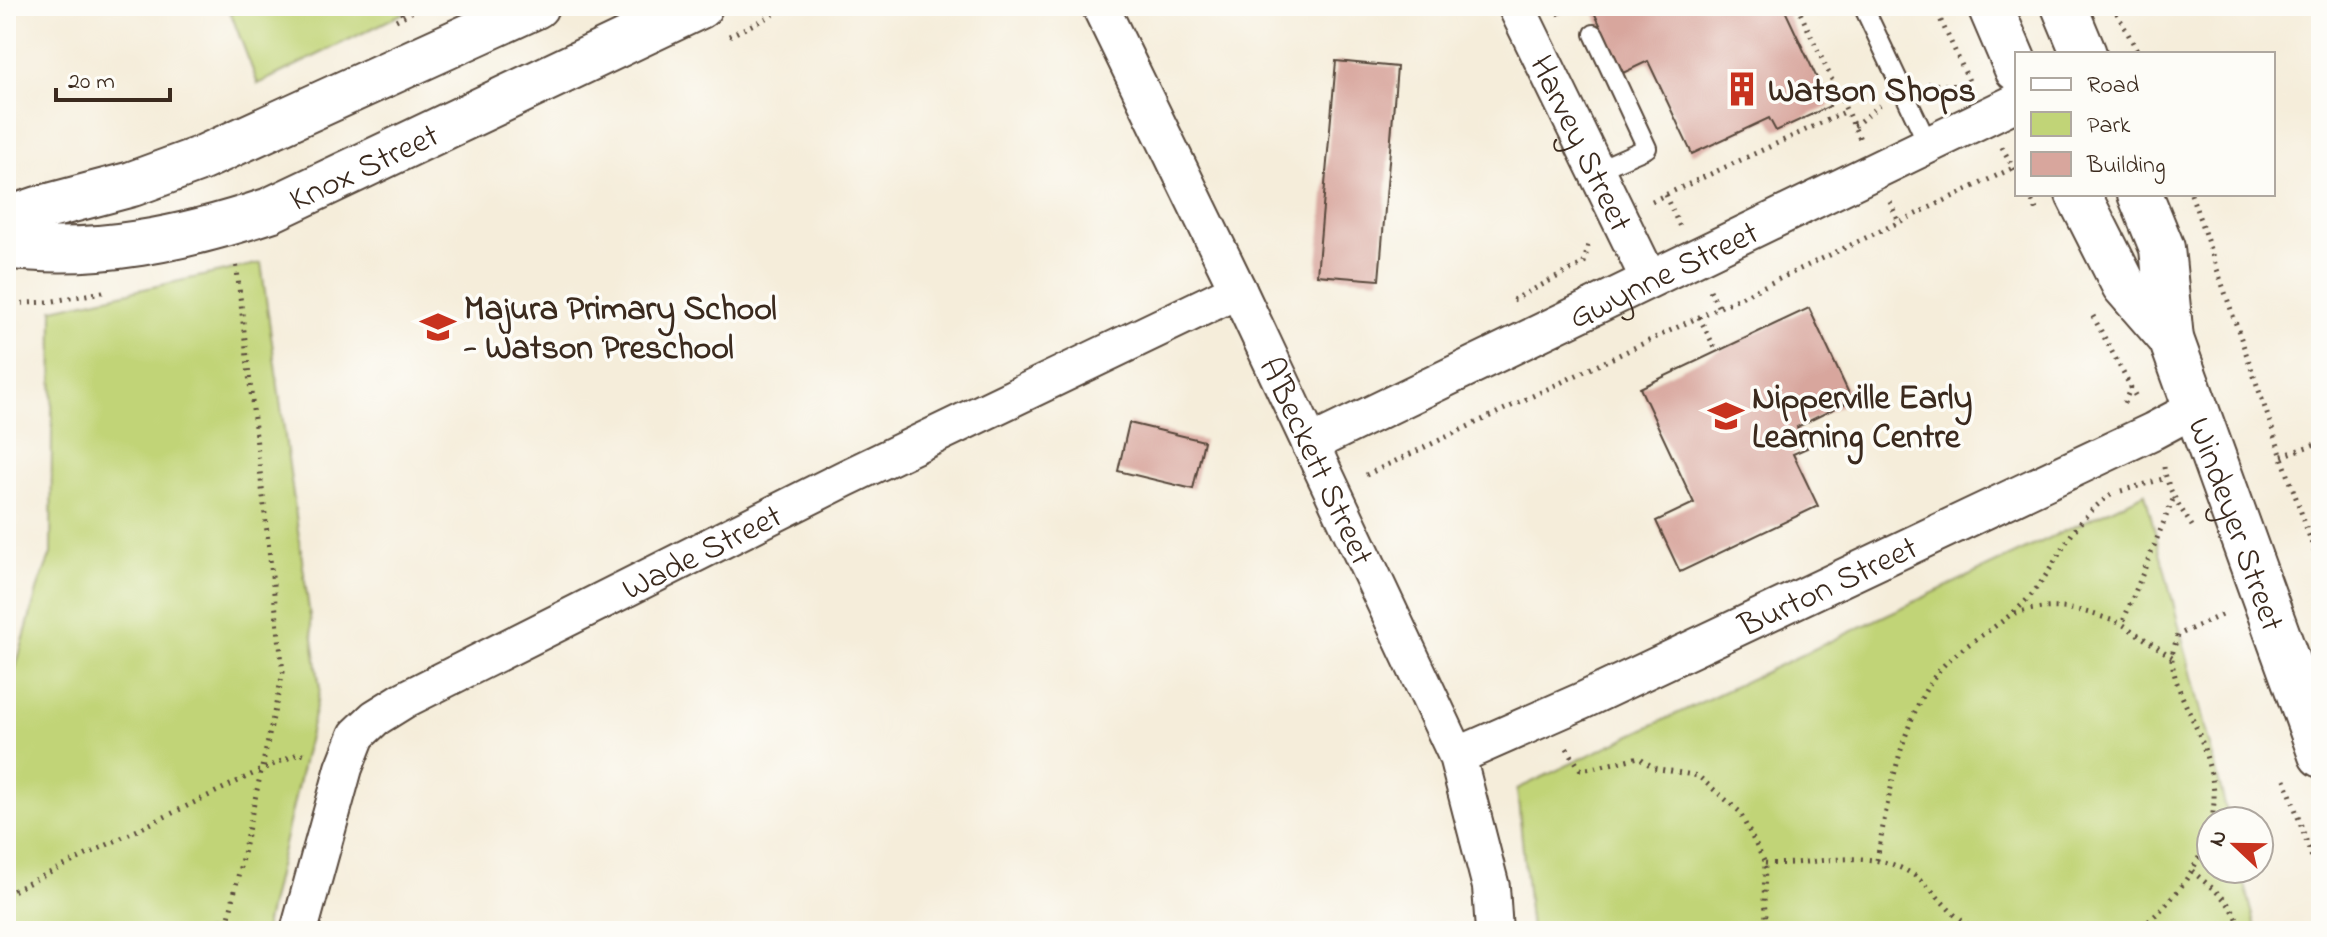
<svg xmlns="http://www.w3.org/2000/svg" width="2327" height="937" viewBox="0 0 2327 937" font-family="'Indie Flower',sans-serif">
  <style>
    .green { fill: #c1d477; stroke: #7e7f4a; stroke-width: 2 }
    .building { fill: #d8a69d }
    .lines { fill: none; stroke-linecap: round; stroke-linejoin: round }
    .service-casing { stroke: #57473a; stroke-width: 22 }
    .minor-casing { stroke: #57473a; stroke-width: 40 }
    .tertiary-casing { stroke: #57473a; stroke-width: 48 }
    .path { stroke: #57473a; stroke-width: 5; stroke-dasharray: 2 6; stroke-linecap: butt }
    .service { stroke: #fff; stroke-width: 18 }
    .minor { stroke: #fff; stroke-width: 36 }
    .tertiary { stroke: #fff; stroke-width: 44 }
    .labels { text-anchor: middle; stroke-width: 7; stroke-linejoin: round; paint-order: stroke }
    .poi-label { font-size: 34px; font-weight: bold; fill: #3b2a1e; stroke: #fdfcf7; text-anchor: start }
    .street-label { font-size: 34px; fill: #3b2a1e; stroke: #fdfcf7 }
  </style>
  <rect width="100%" height="100%" fill="#fdfcf7"/>
  <filter id="ink" filterUnits="userSpaceOnUse"><feTurbulence type="fractalNoise" baseFrequency=".0125" numOctaves="2"/><feDisplacementMap in="SourceGraphic" scale="16" xChannelSelector="R" yChannelSelector="G"/><feConvolveMatrix kernelMatrix="1 2 1 2 8 2 1 2 1" color-interpolation-filters="sRGB"/></filter>
  <filter id="wash" filterUnits="userSpaceOnUse"><feTurbulence type="fractalNoise" baseFrequency=".006" numOctaves="4" result="noise"/><feDisplacementMap in="SourceGraphic" scale="32" xChannelSelector="R" yChannelSelector="G"/><feGaussianBlur stdDeviation="1.8" result="paint"/><feColorMatrix in="noise" values="0 0 0 0 0 0 0 0 0 0 0 0 0 0 0 0 0 1.4 0 .05"/><feComposite in="paint" operator="in"/></filter>
  <g filter="url(#wash)">
    <rect width="100%" height="100%" fill="#f5edda"/>
    <!-- green -->
    <path class="green" d="M 228,6 L 418,6 L 258,84 Z
      M 261,263 L 320,689 L 264,931 L 6,931 L 6,703 L 39,584 L 51,554 L 53,309 Z
      M 2145,493 L 2229,821 L 2211,821 L 2211,869 L 2241,869 L 2257,931 L 1531,931 L 1517,789 Z"/>
    <g id="blocks">
      <!-- building -->
      <path class="building" d="M 1554,6 L 1576,6 L 1558,15 Z
        M 1591,6 L 1783,6 L 1830,106 L 1776,131 L 1769,118 L 1692,154 L 1648,61 L 1623,73 Z
        M 1336,61 L 1397,67 L 1379,280 L 1317,275 Z
        M 1809,308 L 1852,400 L 1797,427 L 1807,448 L 1793,454 L 1818,506 L 1680,572 L 1656,521 L 1694,503 L 1640,388 Z
        M 1129,423 L 1204,441 L 1193,489 L 1118,471 Z"/>
    </g>
  </g>
  <g filter="url(#ink)">
    <use href="#blocks" fill-opacity="0" stroke="#57473a" stroke-width="2"/>
    <g class="lines">
      <!-- service casing -->
      <g class="service-casing">
        <path id="service" d="M 1863,6 L 1928,144
          M 1594,34 L 1647,148 L 1597,170"/>
      </g>
      <!-- minor casing -->
      <g class="minor-casing">
        <g id="minor">
          <path id="s1" d="M 1100,6 L 1238,290 L 1457,756 L 1491,887 L 1494,931"/>
          <path id="s2" d="M 1516,6 L 1649,279"/>
          <path id="s3" d="M 1310,444 L 2017,102"/>
          <path id="s4" d="M 1457,756 L 1582,701 L 2153,431 L 2196,408"/>
          <path id="s5" d="M 299,931 L 344,768 L 357,735 L 375,718 L 404,700 L 844,479 L 1238,290"/>
        </g>
      </g>
      <!-- tertiary casing -->
      <g class="tertiary-casing">
        <g id="tertiary">
          <path d="M 1990,6 L 2017,69"/>
          <path d="M 2064,6 L 2084,54"/>
          <path d="M 2078,194 L 2124,285 L 2171,339"/>
          <path id="s6" d="M 2140,194 L 2162,248 L 2171,339 L 2321,755"/>
          <path d="M 6,220 L 38,209 L 132,184 L 200,159 L 536,6"/>
          <path id="s7" d="M 6,246 C 95,258 186,238 270,210 L 700,6"/>
        </g>
      </g>
      <!-- path -->
      <path class="path" d="M 396,6 L 405,17
        M 1797,6 L 1860,139
        M 1934,6 L 1971,85
        M 2113,6 L 2139,54
        M 396,20 L 423,6
        M 729,36 L 791,6
        M 1928,84 L 1962,86
        M 1854,126 L 1880,105
        M 2002,147 L 2017,175
        M 2028,194 L 2039,215
        M 2191,194 L 2321,570
        M 1665,195 L 1680,227
        M 1652,201 L 1847,111
        M 1890,202 L 1899,222
        M 1710,290 L 1719,308
        M 1513,300 L 1584,263 L 1589,242
        M 6,304 L 48,302 L 108,291
        M 2093,316 L 2137,399
        M 1699,317 L 1717,352
        M 2124,403 L 2131,387
        M 2282,456 L 2321,442
        M 2164,467 C 2167,489 2180,507 2192,526
        M 1366,475 L 2013,168
        M 2121,491 L 2166,478
        M 2015,613 C 2058,602 2081,609 2122,624
        M 2172,657 L 2122,624 L 2174,497
        M 1567,748 L 1580,769 C 1591,770 1625,760 1639,757 L 1654,768 L 1698,776 L 1739,811 L 1765,863 L 1764,902 L 1768,931
        M 2285,779 L 2321,884
        M 1877,860 C 1887,802 1904,703 1947,662 C 1976,635 2012,621 2036,589 C 2063,554 2072,520 2111,495
        M 1765,863 C 1814,867 1867,845 1912,874 C 1931,886 1941,903 1957,917 C 1964,922 1971,926 1978,931
        M 2192,871 C 2210,887 2238,905 2240,931
        M 6,894 L 261,770 L 300,753 L 309,756
        M 226,931 L 283,672 L 236,261
        M 2136,931 C 2178,901 2216,847 2214,793 C 2213,778 2207,759 2203,745 C 2194,717 2174,689 2172,659 C 2172,651 2176,642 2178,635 L 2226,613"/>
      <!-- service -->
      <use href="#service" class="service"/>
      <!-- minor -->
      <use href="#minor" class="minor"/>
      <!-- tertiary -->
      <use href="#tertiary" class="tertiary"/>
    </g>
  </g>
  <!-- icons -->
  <defs>
    <g id="building-bare" transform="scale(2.76)"><path d="M-4-6H4V6H1V3H-1V6H-4ZM-2.5-4.3h1.7v1.8h-1.7ZM.8-4.3h1.7v1.8H.8ZM-2.5-1h1.7V.8h-1.7ZM.8-1h1.7V.8H.8Z" fill="#c8321e" stroke="#fdfcf7" stroke-width="2.5" paint-order="stroke"/></g>
    <g id="school-bare" transform="scale(2.76)"><path d="M0-5L7-2L0 1L-7-2ZM-4 1L0 2.5L4 1V4Q0 6-4 4Z" fill="#c8321e" stroke="#fdfcf7" stroke-width="2.5" paint-order="stroke"/></g>
  </defs>
  <g fill-rule="evenodd">
    <use href="#building-bare" x="1742" y="89"/>
    <use href="#school-bare" x="438" y="327"/>
    <use href="#school-bare" x="1726" y="416"/>
  </g>
  <g class="labels">
    <!-- poi labels -->
    <g class="poi-label">
      <text x="1768" y="101">Watson Shops</text>
      <text x="464" y="319">Majura Primary School<tspan x="464" dy="39">- Watson Preschool</tspan></text>
      <text x="1752" y="408">Nipperville Early<tspan x="1752" dy="39">Learning Centre</tspan></text>
    </g>
    <!-- street labels -->
    <g class="street-label">
      <text dy="12" stroke="none"><textPath href="#s2" startOffset="152">Harvey Street</textPath></text>
      <text dy="12" stroke="none"><textPath href="#s7" startOffset="372">Knox Street</textPath></text>
      <text dy="12" stroke="none"><textPath href="#s3" startOffset="392">Gwynne Street</textPath></text>
      <text dy="12" stroke="none"><textPath href="#s1" startOffset="504">A'Beckett Street</textPath></text>
      <text dy="12" stroke="none"><textPath href="#s6" startOffset="346">Windeyer Street</textPath></text>
      <text dy="12" stroke="none"><textPath href="#s5" startOffset="596">Wade Street</textPath></text>
      <text dy="12" stroke="none"><textPath href="#s4" startOffset="408">Burton Street</textPath></text>
    </g>
  </g>
  <!-- margin -->
  <rect width="2327" height="937" fill="none" stroke="#fdfcf7" stroke-width="32"/>
  <!-- legend -->
  <rect x="2015" y="52" width="260" height="144" fill="#fdfcf7" stroke="#afa8a0" stroke-width="2"/>
  <rect x="2031" y="78" width="40" height="12" fill="#ffffff" stroke="#afa8a0" stroke-width="2"/>
  <text x="2087" y="92" font-size="24" fill="#3b2a1e">Road</text>
  <rect x="2031" y="112" width="40" height="24" fill="#c1d477" stroke="#afa8a0" stroke-width="2"/>
  <text x="2087" y="132" font-size="24" fill="#3b2a1e">Park</text>
  <rect x="2031" y="152" width="40" height="24" fill="#d8a69d" stroke="#afa8a0" stroke-width="2"/>
  <text x="2087" y="172" font-size="24" fill="#3b2a1e">Building</text>
  <!-- north arrow -->
  <g transform="translate(2235 845) rotate(292)"><circle r="38" fill="#fdfcf7" stroke="#afa8a0" stroke-width="2"/>
  <path d="M0-6L14 30L0 20L-14 30Z" fill="#c8321e"/>
  <text y="-12" font-size="22" font-weight="bold" text-anchor="middle" fill="#3b2a1e">N</text>
  </g>
  <!-- scale -->
  <path d="M56 88v12h114v-12" fill="none" stroke="#3b2a1e" stroke-width="4"/>
  <text x="68" y="88" font-size="24" fill="#3b2a1e" stroke="#fdfcf7" stroke-width="6" paint-order="stroke">20 m</text>
</svg>
